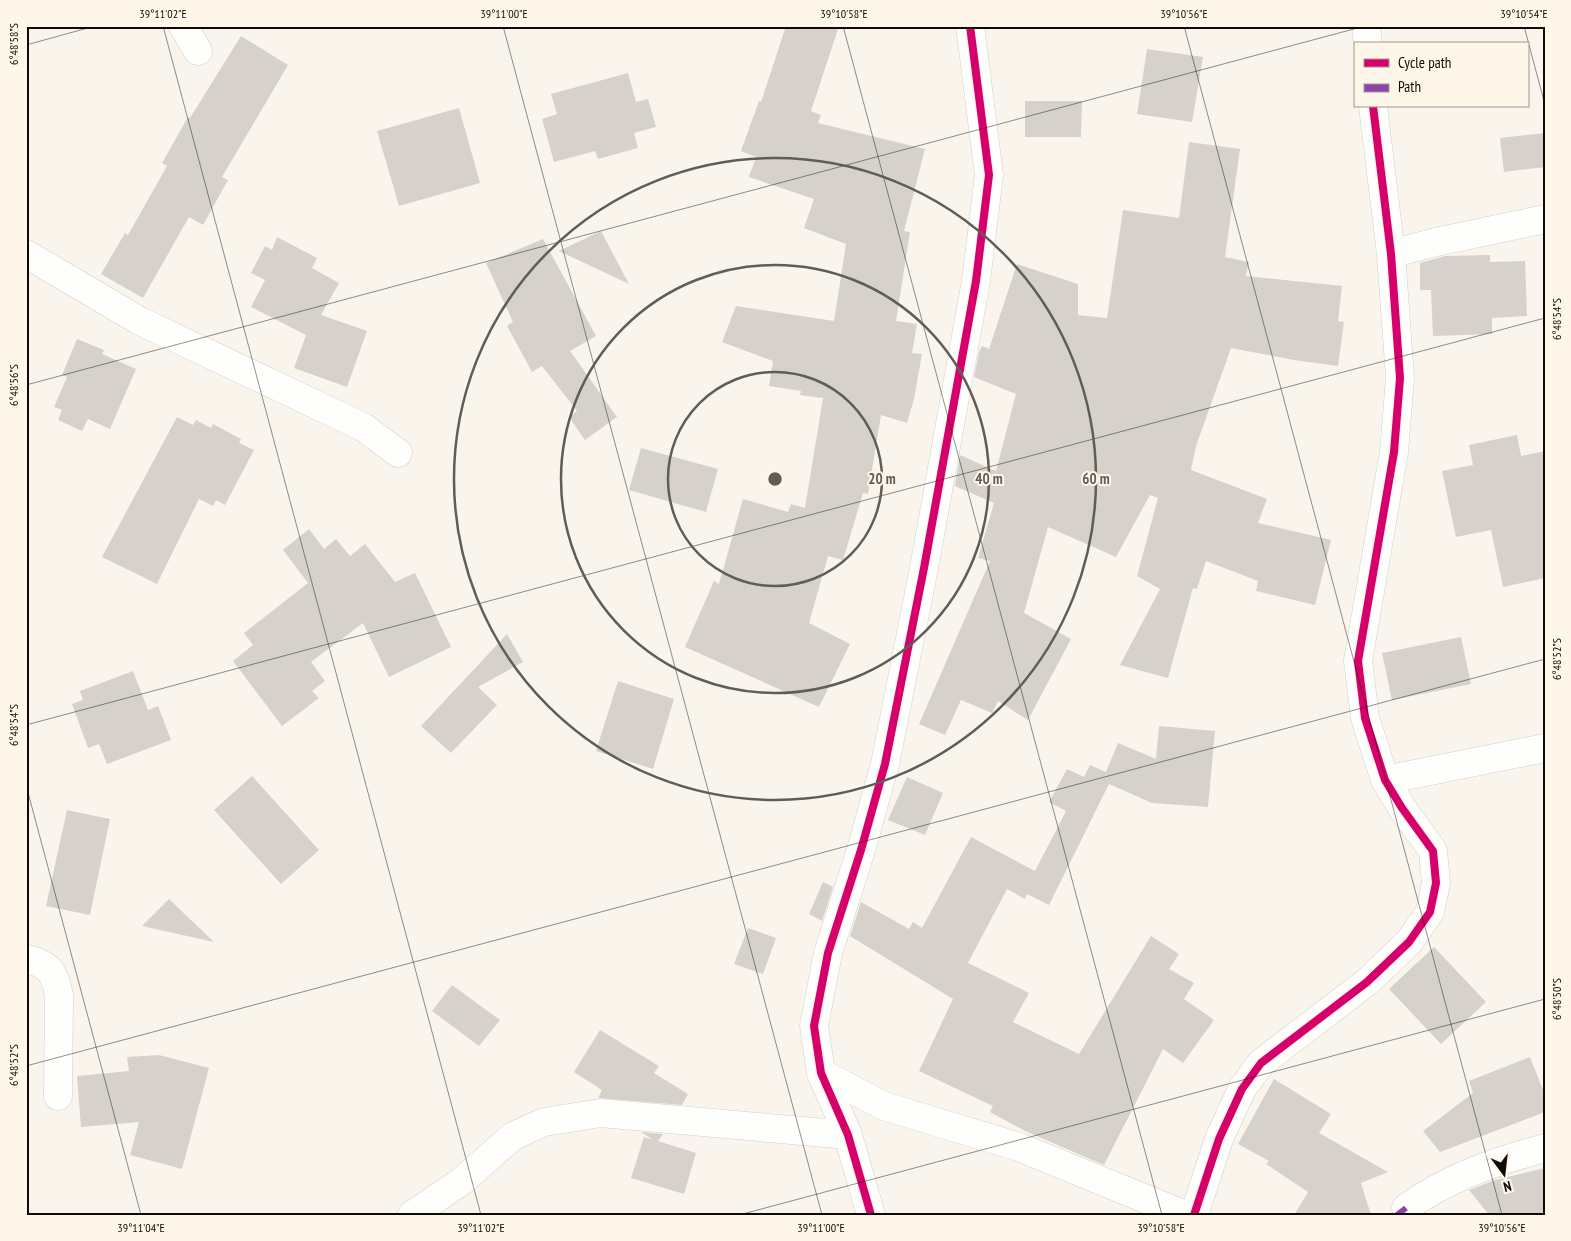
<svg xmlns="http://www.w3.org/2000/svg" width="1571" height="1241" viewBox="0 0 1571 1241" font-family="'PT Sans Narrow',sans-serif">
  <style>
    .building { fill: #d6d2cb }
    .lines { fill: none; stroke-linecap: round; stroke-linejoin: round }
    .minor-casing { stroke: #d3cfc9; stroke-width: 29 }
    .minor { stroke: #fefefc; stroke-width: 28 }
    .quiet { stroke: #8e44ad; stroke-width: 6; stroke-dasharray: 12 6; stroke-linecap: butt }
    .cycleway-casing { stroke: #fef6e8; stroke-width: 11 }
    .cycleway { stroke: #d6006c; stroke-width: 8 }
    .ticks { fill: none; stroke: #0e0b06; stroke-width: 1; stroke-opacity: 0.45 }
    .ring { fill: none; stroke: #605d57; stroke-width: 2.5 }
    .centre { fill: #605d57; stroke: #fef6e8; stroke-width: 2.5 }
    .ring-label { font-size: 15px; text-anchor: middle; font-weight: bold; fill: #605d57; stroke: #fef6e8; stroke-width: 4; stroke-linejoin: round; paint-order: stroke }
    .neatline { fill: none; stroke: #0e0b06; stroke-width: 2 }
    .ticks-label { font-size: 12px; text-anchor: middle; fill: #0e0b06 }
  </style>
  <rect width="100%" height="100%" fill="#f9f5ed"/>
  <!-- building -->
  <path class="building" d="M 786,26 L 839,26 L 811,111 L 821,115 L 818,123 L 925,149 L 904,231 L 910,232 L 896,321 L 917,324 L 912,353 L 922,354 L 914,399 L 907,423 L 881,415 L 868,494 L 863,493 L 843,560 L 828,556 L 809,623 L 850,644 L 819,707 L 685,647 L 714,581 L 719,584 L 743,499 L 788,512 L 791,504 L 805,508 L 823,398 L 800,395 L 801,391 L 769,386 L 773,361 L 722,342 L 736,306 L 834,321 L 846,244 L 804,228 L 814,199 L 749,177 L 756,157 L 741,151 L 759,101 L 761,102 Z
    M 241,36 L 288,65 L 222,177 L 228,180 L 203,225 L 189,217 L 143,298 L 101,274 L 125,233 L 128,235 L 167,166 L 162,163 L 188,117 L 190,118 Z
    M 1147,49 L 1203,57 L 1192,122 L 1137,114 Z
    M 628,73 L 636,102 L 648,99 L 656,127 L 634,133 L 638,148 L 598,159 L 595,151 L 554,162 L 542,119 L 557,114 L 551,94 Z
    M 1025,101 L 1082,101 L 1081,137 L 1025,137 Z
    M 459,108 L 480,183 L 399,206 L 377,131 Z
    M 1545,133 L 1545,167 L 1504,172 L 1500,138 Z
    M 1189,142 L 1240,149 L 1225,257 L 1249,262 L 1246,276 L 1342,286 L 1338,321 L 1344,322 L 1338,366 L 1294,360 L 1231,348 L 1196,446 L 1191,470 L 1267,499 L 1258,523 L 1331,540 L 1315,605 L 1256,591 L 1258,581 L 1206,561 L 1197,589 L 1193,588 L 1168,678 L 1120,665 L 1160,589 L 1137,576 L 1158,498 L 1150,495 L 1116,557 L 1048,527 L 1024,613 L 1071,639 L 1028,720 L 998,701 L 992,713 L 961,700 L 945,735 L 919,724 L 990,561 L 978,558 L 994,503 L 955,486 L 960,455 L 996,471 L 1016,394 L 974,377 L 979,352 L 982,346 L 989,349 L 1017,264 L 1078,284 L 1078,315 L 1107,318 L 1123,210 L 1179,218 Z
    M 601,231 L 629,284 L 559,251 Z
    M 277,237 L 317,258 L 312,268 L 339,283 L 321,315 L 367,331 L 347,387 L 294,368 L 306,335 L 251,307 L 265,280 L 251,273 L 265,246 L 272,250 Z
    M 543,239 L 596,336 L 570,351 L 617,417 L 585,440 L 569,417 L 577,411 L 542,366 L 532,372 L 507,326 L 513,322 L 486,263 Z
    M 1490,255 L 1490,262 L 1525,261 L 1527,316 L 1492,318 L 1492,334 L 1433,336 L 1431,290 L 1420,290 L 1420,263 L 1445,256 Z
    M 77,339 L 104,350 L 102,354 L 136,369 L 110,429 L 88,419 L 82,431 L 58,420 L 62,410 L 54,407 L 67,377 L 62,375 Z
    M 177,417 L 193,425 L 196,420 L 211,428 L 213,424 L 241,439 L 239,443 L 254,450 L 225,505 L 216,500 L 213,506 L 199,499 L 157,584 L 102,557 Z
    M 1517,435 L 1521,456 L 1545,451 L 1545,578 L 1503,587 L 1491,530 L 1456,537 L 1442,471 L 1473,465 L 1469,445 Z
    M 641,448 L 718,469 L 706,512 L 629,490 Z
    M 309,529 L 324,549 L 336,539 L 350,556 L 365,544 L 395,582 L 415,573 L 451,647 L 389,677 L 363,623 L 311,662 L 325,681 L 312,691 L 319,698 L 282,726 L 233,661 L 253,645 L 244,633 L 308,583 L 283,550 Z
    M 507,634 L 523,662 L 478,687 L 497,705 L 451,753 L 421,726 Z
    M 1461,637 L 1471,684 L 1392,700 L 1382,653 Z
    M 133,671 L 148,710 L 158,706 L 171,740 L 107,764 L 99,744 L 88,748 L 72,704 L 83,700 L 80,691 Z
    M 618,681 L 674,699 L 653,769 L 596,751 Z
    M 1159,726 L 1215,731 L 1208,807 L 1152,803 L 1109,784 L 1049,905 L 1027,894 L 1025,899 L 1007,889 L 968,963 L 1029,993 L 1013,1022 L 1079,1054 L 1151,936 L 1179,954 L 1169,969 L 1194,983 L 1184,999 L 1214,1020 L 1183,1063 L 1163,1049 L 1104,1165 L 1025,1131 L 990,1112 L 993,1106 L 919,1071 L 953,999 L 850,936 L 861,902 L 909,929 L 913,922 L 922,928 L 971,837 L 1035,871 L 1066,811 L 1049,802 L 1067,769 L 1084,777 L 1090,765 L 1106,772 L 1118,743 L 1156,759 Z
    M 252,776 L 319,850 L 281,884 L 214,810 Z
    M 907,777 L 943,793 L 925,835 L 888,820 Z
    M 67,810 L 110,819 L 90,915 L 46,906 Z
    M 823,882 L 833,887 L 822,921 L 809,914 Z
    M 169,899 L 214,942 L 142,926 Z
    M 748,928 L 776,938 L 763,974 L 734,964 Z
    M 1434,947 L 1486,1002 L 1441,1044 L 1389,989 Z
    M 452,985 L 500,1020 L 479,1046 L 432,1011 Z
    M 600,1030 L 659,1066 L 654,1073 L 688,1094 L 682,1105 L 598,1098 L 602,1090 L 574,1072 Z
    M 159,1055 L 209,1068 L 182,1169 L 130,1155 L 139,1122 L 81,1127 L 77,1076 L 129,1071 L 127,1057 Z
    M 1530,1057 L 1545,1095 L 1545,1112 L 1440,1152 L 1423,1131 L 1473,1093 L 1469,1081 Z
    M 1274,1079 L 1331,1114 L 1319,1133 L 1388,1172 L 1361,1183 L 1371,1215 L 1294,1215 L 1308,1192 L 1266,1164 L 1269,1161 L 1238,1144 Z
    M 641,1132 L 663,1134 L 658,1141 L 696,1153 L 684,1194 L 631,1178 L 644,1137 L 653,1140 Z
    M 1545,1168 L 1545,1215 L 1489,1215 L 1469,1190 L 1495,1180 Z"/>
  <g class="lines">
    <!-- minor casing -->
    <g class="minor-casing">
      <path id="minor" d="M 183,26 L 198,51
        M 1366,26 L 1368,44
        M 26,254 L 140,321 L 363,427 L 398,453
        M 1391,254 L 1436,242 L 1545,219
        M 1385,780 L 1545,748
        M 26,959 C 50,964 55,973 59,996 L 58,1096
        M 821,1073 L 884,1106 L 1019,1147 L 1185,1215
        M 1406,1208 C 1447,1178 1496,1161 1545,1148
        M 412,1215 L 462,1181 L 513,1136 L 544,1122 L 601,1113 L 848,1135
        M 871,1215 L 848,1135 L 821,1073 L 814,1026 L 828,953 L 861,850 L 885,764 L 924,568 L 976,281 L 989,175 L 970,26
        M 1194,1215 L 1219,1139 L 1242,1089 L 1261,1063 L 1367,982 L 1409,942 L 1430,912 L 1436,883 L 1433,851 L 1402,808 L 1385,780 L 1365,718 L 1358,661 L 1394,452 L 1400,378 L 1391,254 L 1373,106"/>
    </g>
    <!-- minor -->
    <use href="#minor" class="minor"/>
    <!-- quiet -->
    <path class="quiet" d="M 1397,1215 L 1406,1208"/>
    <!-- cycleway casing -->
    <g class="cycleway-casing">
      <path id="cycleway" d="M 871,1215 L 848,1135 L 821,1073 L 814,1026 L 828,953 L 861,850 L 885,764 L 924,568 L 976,281 L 989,175 L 970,26
        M 1194,1215 L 1219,1139 L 1242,1089 L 1261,1063 L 1367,982 L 1409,942 L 1430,912 L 1436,883 L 1433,851 L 1402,808 L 1385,780 L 1365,718 L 1358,661 L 1394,452 L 1400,378 L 1391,254 L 1373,106"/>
    </g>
    <!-- cycleway -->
    <use href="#cycleway" class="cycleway"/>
  </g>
  <!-- ticks -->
  <path class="ticks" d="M 163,26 L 481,1215M 503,26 L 822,1215M 843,26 L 1162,1215M 1184,26 L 1502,1215M 1524,26 L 1545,105M 26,45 L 95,26M 26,385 L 1365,26M 26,725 L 1545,318M 26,785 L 141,1215M 26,1066 L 1545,659M 739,1215 L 1545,999"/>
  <!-- distance rings -->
  <g class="ring">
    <circle cx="775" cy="479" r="107"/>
    <circle cx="775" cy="479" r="214"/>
    <circle cx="775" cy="479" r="321"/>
  </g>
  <circle cx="775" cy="479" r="8" class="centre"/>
  <g class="ring-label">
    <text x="882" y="484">20 m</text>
    <text x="989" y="484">40 m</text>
    <text x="1096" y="484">60 m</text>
  </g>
  <!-- border -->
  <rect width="1571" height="1241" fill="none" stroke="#fef6e8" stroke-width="55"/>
  <!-- legend -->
  <rect x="1354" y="42" width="175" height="65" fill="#fef6e8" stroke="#9e988e"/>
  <rect x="1364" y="59" width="25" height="8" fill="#d6006c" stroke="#9e988e"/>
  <text x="1398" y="68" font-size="15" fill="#0e0b06">Cycle path</text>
  <rect x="1364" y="84" width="25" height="8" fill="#8e44ad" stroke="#9e988e"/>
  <text x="1398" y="92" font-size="15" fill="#0e0b06">Path</text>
  <!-- north arrow -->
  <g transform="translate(1504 1174) rotate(165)" stroke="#fef6e8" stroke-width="4" paint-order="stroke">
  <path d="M0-4L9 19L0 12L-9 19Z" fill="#0e0b06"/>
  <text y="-8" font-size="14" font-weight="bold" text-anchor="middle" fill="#0e0b06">N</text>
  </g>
  <rect x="28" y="28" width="1516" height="1186" class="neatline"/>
  <g class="ticks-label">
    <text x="163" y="18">39°11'02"E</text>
    <text x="504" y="18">39°11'00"E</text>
    <text x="844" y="18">39°10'58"E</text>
    <text x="1184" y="18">39°10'56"E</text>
    <text x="1524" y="18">39°10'54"E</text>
    <text transform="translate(14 44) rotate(-90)" y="4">6°48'58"S</text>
    <text transform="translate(1557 319) rotate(-90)" y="4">6°48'54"S</text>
    <text transform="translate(14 385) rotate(-90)" y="4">6°48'56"S</text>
    <text transform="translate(1557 659) rotate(-90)" y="4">6°48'52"S</text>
    <text transform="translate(14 725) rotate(-90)" y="4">6°48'54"S</text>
    <text transform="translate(1557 999) rotate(-90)" y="4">6°48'50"S</text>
    <text transform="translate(14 1065) rotate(-90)" y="4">6°48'52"S</text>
    <text x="141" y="1232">39°11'04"E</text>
    <text x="481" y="1232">39°11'02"E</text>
    <text x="821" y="1232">39°11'00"E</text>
    <text x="1161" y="1232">39°10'58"E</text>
    <text x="1502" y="1232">39°10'56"E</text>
  </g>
</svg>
